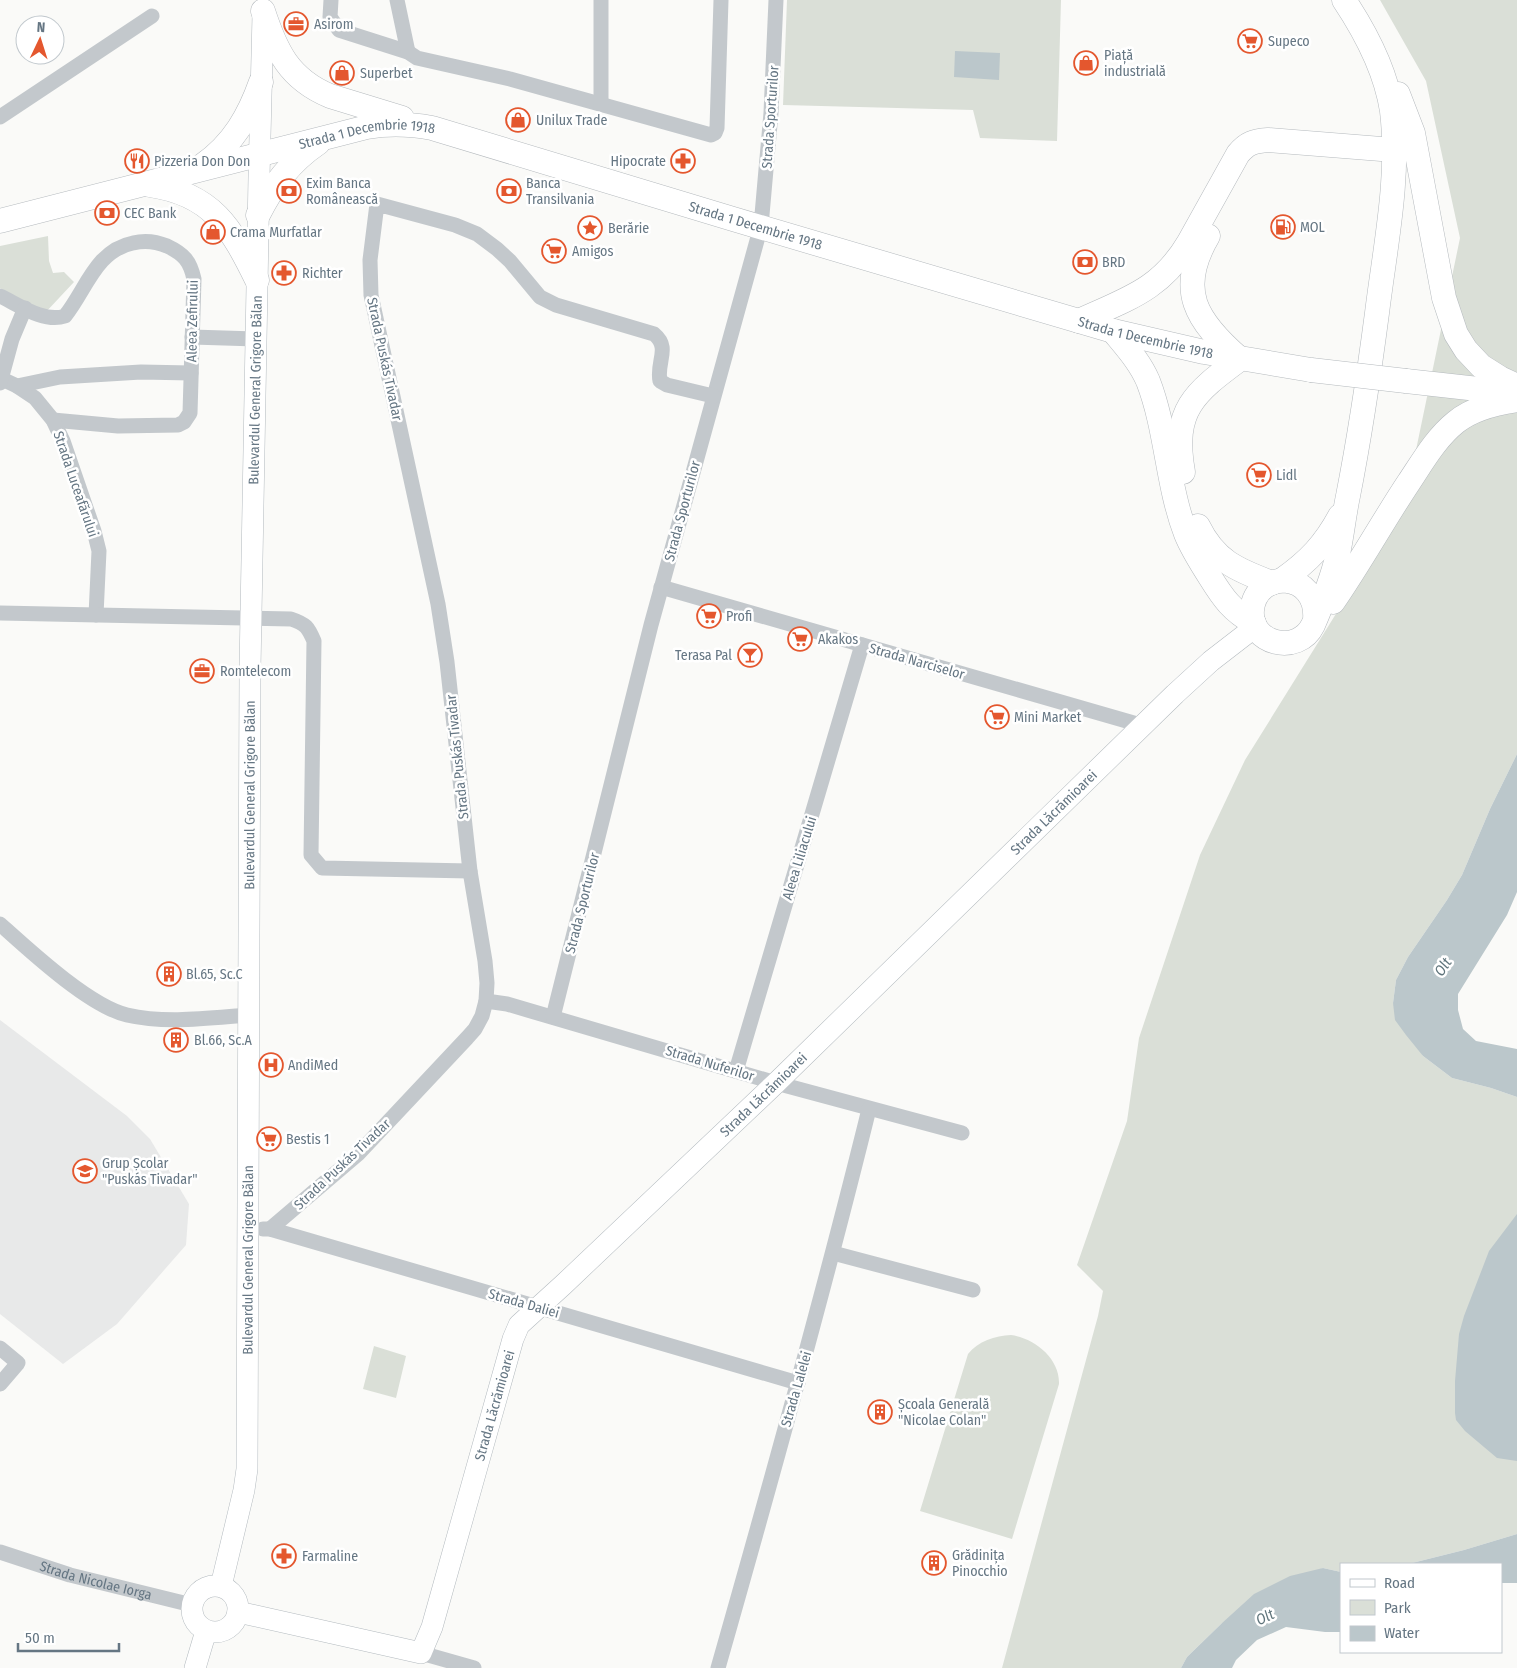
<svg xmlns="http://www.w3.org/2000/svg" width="1517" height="1668" viewBox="0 0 1517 1668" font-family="'Fira Sans Condensed',sans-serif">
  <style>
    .built { fill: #e8e9e9 }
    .green { fill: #dadfd7 }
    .water { fill: #bbc7cb }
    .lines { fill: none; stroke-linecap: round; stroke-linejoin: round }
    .secondary-casing { stroke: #b3babf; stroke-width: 22 }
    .primary-casing { stroke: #b5babe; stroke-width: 25 }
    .minor { stroke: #c3c8cc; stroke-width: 15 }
    .secondary { stroke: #fff; stroke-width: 21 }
    .primary { stroke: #fff; stroke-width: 24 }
    .primary-bridge-casing { stroke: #b5babe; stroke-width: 25; stroke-linecap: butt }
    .primary-bridge { stroke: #fff; stroke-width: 24 }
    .labels { text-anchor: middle; stroke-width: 5; stroke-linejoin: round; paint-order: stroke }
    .poi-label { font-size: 14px; fill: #657683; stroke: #fff; text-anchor: start }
    .street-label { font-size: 14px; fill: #657683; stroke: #fff }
    .water-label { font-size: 15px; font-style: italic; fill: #60757c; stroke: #fff }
  </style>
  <rect width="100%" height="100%" fill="#fafaf8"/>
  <!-- built -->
  <path class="built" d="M 0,1020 L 127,1116 L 150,1139 L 189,1204 L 186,1245 L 117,1324 L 63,1364 L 0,1314 Z"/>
  <!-- green -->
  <path class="green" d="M 787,0 L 1061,0 L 1057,141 L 980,138 L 973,110 L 783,105 Z
    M 1380,0 L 1517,0 L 1517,754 L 1490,809 L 1462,875 L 1447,900 L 1408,957 L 1396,980 L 1393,1003 L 1423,1056 L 1452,1078 L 1491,1088 L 1517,1097 L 1517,1534 L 1464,1550 L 1408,1564 L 1341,1564 L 1341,1572 L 1323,1568 L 1221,1624 L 1187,1657 L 1181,1668 L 1002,1668 L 1098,1316 L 1103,1291 L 1077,1265 L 1127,1121 L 1139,1038 L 1200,855 L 1245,760 L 1405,503 L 1460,238 L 1426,81 Z
    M 48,236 L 49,261 L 53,273 L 64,272 L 74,282 L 45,313 L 0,288 L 0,246 Z
    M 1011,1335 C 1034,1338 1060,1358 1059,1384 L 1012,1539 L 920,1511 L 968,1354 C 978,1341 995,1336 1011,1335 Z
    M 374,1346 L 406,1356 L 396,1398 L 363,1389 Z"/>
  <!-- water -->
  <path class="water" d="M 955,51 L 1000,53 L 999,80 L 954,77 Z
    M 1517,754 L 1517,892 L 1507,915 L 1458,994 L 1458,1010 L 1463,1029 L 1476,1041 L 1517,1049 L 1517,1097 L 1491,1088 L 1452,1078 L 1423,1056 L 1406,1035 L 1395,1020 L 1393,1003 L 1396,980 L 1408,957 L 1447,900 L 1462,875 L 1490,809 Z
    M 1517,1214 L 1517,1461 L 1497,1458 L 1465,1431 L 1456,1420 L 1455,1413 L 1455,1381 L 1459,1334 L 1464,1316 L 1489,1251 Z
    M 1517,1534 L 1517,1583 L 1501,1583 L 1501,1564 L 1408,1564 L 1464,1550 Z
    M 1323,1568 L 1341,1572 L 1341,1632 L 1325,1632 L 1286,1627 L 1257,1640 L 1236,1660 L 1232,1668 L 1181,1668 L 1187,1657 L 1221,1624 L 1254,1594 L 1290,1576 Z"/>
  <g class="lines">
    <!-- secondary casing -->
    <g class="secondary-casing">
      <g id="secondary">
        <circle cx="215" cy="1609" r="23"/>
        <path id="s2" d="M 221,1586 L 244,1490 L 247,1469 L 250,669 L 259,177 L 263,15"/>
        <path id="s3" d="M 238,1612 L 421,1653 L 432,1627 L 513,1339 L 519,1325 L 563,1285 L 776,1083 L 1175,694 L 1211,661 L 1255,627"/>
        <path d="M 195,1668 L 206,1631"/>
      </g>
    </g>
    <!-- primary casing -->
    <g class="primary-casing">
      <g id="primary">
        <path d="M 263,11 C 276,51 289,79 330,96 L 402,118"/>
        <path d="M 1398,94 L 1413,133 L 1444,298 L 1456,334 L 1466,350 L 1481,366 L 1500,378 L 1517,386"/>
        <path d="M 203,165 C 233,144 249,116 261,82"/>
        <path d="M 150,185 C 212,194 231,227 257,280"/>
        <path d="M 258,215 C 273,185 290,162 318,143"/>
        <path id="s4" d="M 0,221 L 367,127 C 390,123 410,124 432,128 L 733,219 L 1113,331 L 1204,352 L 1311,370"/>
        <path d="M 1208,236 C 1176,290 1196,321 1240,359"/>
        <path d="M 1079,321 C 1127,299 1161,290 1189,242 L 1238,154 C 1247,143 1254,141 1268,140 L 1394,150"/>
        <path d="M 1113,331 C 1126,347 1140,362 1148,381 C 1167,430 1167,485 1186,534 C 1192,549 1201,563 1210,577 C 1223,598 1232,611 1254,623"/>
        <path d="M 1406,381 L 1514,393"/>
        <path d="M 1183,472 C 1172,410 1194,393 1240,359"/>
        <path d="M 1198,526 C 1215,561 1237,570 1272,583"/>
        <path d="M 1282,580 C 1309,561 1325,544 1340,516"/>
        <path d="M 1333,602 C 1360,563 1383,521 1409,482 C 1423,461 1436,438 1456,422 C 1473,408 1496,403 1517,400"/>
        <path d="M 1315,620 C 1319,571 1256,568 1252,610 C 1249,644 1298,656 1313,625 C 1323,602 1332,579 1338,554 C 1342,535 1344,515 1348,496 C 1360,435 1369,374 1377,313 C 1385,247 1400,178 1392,111 C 1386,71 1366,33 1344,0"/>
      </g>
    </g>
    <!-- minor -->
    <g class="minor">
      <path d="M 331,0 L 330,17 L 339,30 L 408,52 L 417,58 L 510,79 L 711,135 L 715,133 L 717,128 L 721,0"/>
      <path d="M 397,0 L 408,52"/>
      <path d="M 601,104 L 601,0"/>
      <path d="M 0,117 L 152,16"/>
      <path d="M 0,296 C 19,305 44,323 65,316 C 86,290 96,250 133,243 C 145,240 155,241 167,246 C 184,254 190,261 194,279 L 190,413 L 184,422 L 178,425 L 118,426 L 53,420"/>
      <path d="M 192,337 L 257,339"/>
      <path d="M 2,379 L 17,386 L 35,398 L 53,420 L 63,441 L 94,531 L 99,551 L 96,615"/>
      <path d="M 0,383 L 12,339 L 25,308"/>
      <path d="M 17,386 L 60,377 L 141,372 L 191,373"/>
      <path d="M 661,587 L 1144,726"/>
      <path d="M 0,613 L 291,619 C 306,624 308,627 314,641 L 311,855 L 322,868 L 470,871"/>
      <path d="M 0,924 C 29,950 89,1006 127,1015 C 166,1024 209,1018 249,1015"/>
      <path d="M 486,1001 L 507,1004 L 776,1083 L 962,1133"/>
      <path d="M 553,1017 L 651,625 L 761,226 L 771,113 L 776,0"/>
      <path d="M 736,1071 L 862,645"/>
      <path d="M 263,1229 L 270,1229 L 798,1383"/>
      <path d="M 270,1229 L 358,1154 L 467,1038 L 475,1029 L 482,1016 L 486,1001 L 487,983 L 485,961 L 470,871 L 447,662 L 438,604 L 371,295 L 370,260 L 377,204 L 455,225 L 477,234 L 497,249 L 510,261 L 540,297 L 556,305 L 654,334 C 671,348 656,362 660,381 L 667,385 L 713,396"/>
      <path d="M 833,1253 L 973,1290"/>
      <path d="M 0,1348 L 18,1363 L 0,1384"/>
      <path id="s1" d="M 0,1552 L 70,1575 L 192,1605"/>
      <path d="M 421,1653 L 474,1668"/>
      <path d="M 718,1668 C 771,1482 823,1296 869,1109"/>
    </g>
    <!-- secondary -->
    <use href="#secondary" class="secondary"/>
    <!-- primary -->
    <use href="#primary" class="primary"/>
    <!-- primary-bridge casing -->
    <g class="primary-bridge-casing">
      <path id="primary-bridge" d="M 1311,370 L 1406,381"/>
    </g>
    <!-- primary-bridge -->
    <use href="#primary-bridge" class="primary-bridge"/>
  </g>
  <!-- icons -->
  <defs>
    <g id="office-ring" transform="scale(1.25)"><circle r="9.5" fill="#fff" stroke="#e4572e" stroke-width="1.5"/><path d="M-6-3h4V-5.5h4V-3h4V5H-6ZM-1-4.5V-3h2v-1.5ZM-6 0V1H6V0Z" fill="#e4572e"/></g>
    <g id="supermarket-ring" transform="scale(1.25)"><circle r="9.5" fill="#fff" stroke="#e4572e" stroke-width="1.5"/><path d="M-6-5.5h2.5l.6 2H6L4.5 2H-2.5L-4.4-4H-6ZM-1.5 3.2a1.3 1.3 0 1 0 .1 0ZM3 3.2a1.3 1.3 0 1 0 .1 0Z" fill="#e4572e"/></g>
    <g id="shop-ring" transform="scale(1.25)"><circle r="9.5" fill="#fff" stroke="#e4572e" stroke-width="1.5"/><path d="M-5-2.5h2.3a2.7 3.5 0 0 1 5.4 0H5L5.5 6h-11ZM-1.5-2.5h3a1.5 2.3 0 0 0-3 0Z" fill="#e4572e"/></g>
    <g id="restaurant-ring" transform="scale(1.25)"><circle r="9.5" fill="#fff" stroke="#e4572e" stroke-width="1.5"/><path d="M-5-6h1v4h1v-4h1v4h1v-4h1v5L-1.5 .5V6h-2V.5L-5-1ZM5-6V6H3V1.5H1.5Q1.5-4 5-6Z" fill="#e4572e"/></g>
    <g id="pharmacy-ring" transform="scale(1.25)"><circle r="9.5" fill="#fff" stroke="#e4572e" stroke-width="1.5"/><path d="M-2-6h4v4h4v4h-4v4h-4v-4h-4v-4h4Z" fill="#e4572e"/></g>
    <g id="bank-ring" transform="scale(1.25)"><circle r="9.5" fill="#fff" stroke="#e4572e" stroke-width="1.5"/><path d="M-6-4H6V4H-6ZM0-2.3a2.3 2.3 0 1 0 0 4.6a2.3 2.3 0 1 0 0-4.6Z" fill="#e4572e"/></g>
    <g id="fuel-ring" transform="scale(1.25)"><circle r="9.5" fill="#fff" stroke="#e4572e" stroke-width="1.5"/><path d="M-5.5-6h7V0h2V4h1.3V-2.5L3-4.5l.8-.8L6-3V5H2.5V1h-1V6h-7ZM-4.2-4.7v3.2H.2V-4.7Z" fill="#e4572e"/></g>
    <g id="sight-ring" transform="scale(1.25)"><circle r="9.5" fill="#fff" stroke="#e4572e" stroke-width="1.5"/><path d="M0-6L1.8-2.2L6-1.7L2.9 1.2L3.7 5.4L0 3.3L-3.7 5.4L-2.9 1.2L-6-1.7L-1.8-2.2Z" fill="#e4572e"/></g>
    <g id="bar-ring" transform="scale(1.25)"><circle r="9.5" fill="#fff" stroke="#e4572e" stroke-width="1.5"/><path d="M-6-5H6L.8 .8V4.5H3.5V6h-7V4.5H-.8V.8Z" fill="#e4572e"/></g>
    <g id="building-ring" transform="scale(1.25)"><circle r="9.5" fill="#fff" stroke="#e4572e" stroke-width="1.5"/><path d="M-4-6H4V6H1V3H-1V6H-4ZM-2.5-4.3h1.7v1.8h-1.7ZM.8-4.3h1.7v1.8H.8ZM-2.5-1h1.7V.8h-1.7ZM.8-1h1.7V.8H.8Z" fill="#e4572e"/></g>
    <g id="hospital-ring" transform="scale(1.25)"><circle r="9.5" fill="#fff" stroke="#e4572e" stroke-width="1.5"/><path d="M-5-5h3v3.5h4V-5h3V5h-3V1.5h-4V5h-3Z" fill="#e4572e"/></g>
    <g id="school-ring" transform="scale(1.25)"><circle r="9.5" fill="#fff" stroke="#e4572e" stroke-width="1.5"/><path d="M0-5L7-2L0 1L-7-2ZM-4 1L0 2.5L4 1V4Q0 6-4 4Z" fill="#e4572e"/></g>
  </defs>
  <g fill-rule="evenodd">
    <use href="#office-ring" x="296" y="24"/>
    <use href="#supermarket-ring" x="1250" y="41"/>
    <use href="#shop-ring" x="1086" y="63"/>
    <use href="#shop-ring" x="342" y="73"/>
    <use href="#shop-ring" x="518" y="120"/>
    <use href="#restaurant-ring" x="137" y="161"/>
    <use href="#pharmacy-ring" x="683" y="161"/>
    <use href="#bank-ring" x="289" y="191"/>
    <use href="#bank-ring" x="509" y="191"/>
    <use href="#bank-ring" x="107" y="213"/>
    <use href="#fuel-ring" x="1283" y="227"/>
    <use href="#sight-ring" x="590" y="228"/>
    <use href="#shop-ring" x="213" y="232"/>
    <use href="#supermarket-ring" x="554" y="251"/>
    <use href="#bank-ring" x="1085" y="262"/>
    <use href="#pharmacy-ring" x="284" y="273"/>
    <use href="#supermarket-ring" x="1259" y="475"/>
    <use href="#supermarket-ring" x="709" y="616"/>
    <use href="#supermarket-ring" x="800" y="639"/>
    <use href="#bar-ring" x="750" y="655"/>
    <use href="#office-ring" x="202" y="671"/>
    <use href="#supermarket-ring" x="997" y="717"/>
    <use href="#building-ring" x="169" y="974"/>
    <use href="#building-ring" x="176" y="1040"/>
    <use href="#hospital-ring" x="271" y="1065"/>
    <use href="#supermarket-ring" x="269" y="1139"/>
    <use href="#school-ring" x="85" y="1171"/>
    <use href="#building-ring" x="880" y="1412"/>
    <use href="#pharmacy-ring" x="284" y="1556"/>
    <use href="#building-ring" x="934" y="1563"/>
  </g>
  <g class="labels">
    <!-- poi labels -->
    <g class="poi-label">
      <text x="314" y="29">Asirom</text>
      <text x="1268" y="46">Supeco</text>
      <text x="1104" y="60">Piață<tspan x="1104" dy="16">industrială</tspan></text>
      <text x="360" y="78">Superbet</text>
      <text x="536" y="125">Unilux Trade</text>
      <text x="154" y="166">Pizzeria Don Don</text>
      <text x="666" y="166" text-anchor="end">Hipocrate</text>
      <text x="306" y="188">Exim Banca<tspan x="306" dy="16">Românească</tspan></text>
      <text x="526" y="188">Banca<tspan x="526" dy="16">Transilvania</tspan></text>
      <text x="124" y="218">CEC Bank</text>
      <text x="1300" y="232">MOL</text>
      <text x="608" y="233">Berărie</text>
      <text x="230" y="237">Crama Murfatlar</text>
      <text x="572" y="256">Amigos</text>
      <text x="1102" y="267">BRD</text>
      <text x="302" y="278">Richter</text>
      <text x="1276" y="480">Lidl</text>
      <text x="726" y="621">Profi</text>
      <text x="818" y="644">Akakos</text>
      <text x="732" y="660" text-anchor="end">Terasa Pal</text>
      <text x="220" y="676">Romtelecom</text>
      <text x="1014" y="722">Mini Market</text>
      <text x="186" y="979">Bl.65, Sc.C</text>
      <text x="194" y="1045">Bl.66, Sc.A</text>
      <text x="288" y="1070">AndiMed</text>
      <text x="286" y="1144">Bestis 1</text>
      <text x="102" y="1168">Grup Școlar<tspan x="102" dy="16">"Puskás Tivadar"</tspan></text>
      <text x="898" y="1409">Școala Generală<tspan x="898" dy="16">"Nicolae Colan"</tspan></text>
      <text x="952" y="1560">Grădinița<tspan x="952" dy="16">Pinocchio</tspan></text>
      <text x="302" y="1561">Farmaline</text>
    </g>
    <!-- street labels -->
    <g class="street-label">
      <text transform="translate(770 117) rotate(-86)" y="5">Strada Sporturilor</text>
      <text dy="5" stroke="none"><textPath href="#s4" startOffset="378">Strada 1 Decembrie 1918</textPath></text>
      <text dy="5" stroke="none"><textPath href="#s4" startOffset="782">Strada 1 Decembrie 1918</textPath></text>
      <text transform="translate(192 321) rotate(-89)" y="5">Aleea Zefirului</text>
      <text dy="5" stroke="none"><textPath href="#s4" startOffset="1188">Strada 1 Decembrie 1918</textPath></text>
      <text transform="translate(385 359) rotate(78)" y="5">Strada Puskás Tivadar</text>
      <text dy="5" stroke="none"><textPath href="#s2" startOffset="1199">Bulevardul General Grigore Bălan</textPath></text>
      <text transform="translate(76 484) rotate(71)" y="5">Strada Luceafărului</text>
      <text transform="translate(682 511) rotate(-75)" y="5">Strada Sporturilor</text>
      <text transform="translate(917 661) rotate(16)" y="5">Strada Narciselor</text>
      <text transform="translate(457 757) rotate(-96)" y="5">Strada Puskás Tivadar</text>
      <text dy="5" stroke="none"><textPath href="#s2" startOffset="794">Bulevardul General Grigore Bălan</textPath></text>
      <text dy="5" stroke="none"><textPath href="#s3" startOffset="1271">Strada Lăcrămioarei</textPath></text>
      <text transform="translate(799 858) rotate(-73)" y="5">Aleea Liliacului</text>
      <text transform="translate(582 903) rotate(-76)" y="5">Strada Sporturilor</text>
      <text transform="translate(710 1063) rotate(17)" y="5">Strada Nuferilor</text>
      <text dy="5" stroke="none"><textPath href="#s3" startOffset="866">Strada Lăcrămioarei</textPath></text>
      <text transform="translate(342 1164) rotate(-43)" y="5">Strada Puskás Tivadar</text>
      <text dy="5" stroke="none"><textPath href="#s2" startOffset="329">Bulevardul General Grigore Bălan</textPath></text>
      <text transform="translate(524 1303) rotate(16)" y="5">Strada Daliei</text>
      <text transform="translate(796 1389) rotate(-74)" y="5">Strada Lalelei</text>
      <text dy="5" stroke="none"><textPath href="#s3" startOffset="446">Strada Lăcrămioarei</textPath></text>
      <text dy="5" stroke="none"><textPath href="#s1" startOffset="100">Strada Nicolae Iorga</textPath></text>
    </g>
    <!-- water labels -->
    <g class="water-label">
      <text transform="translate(1443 967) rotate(-56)" y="5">Olt</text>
      <text transform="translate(1265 1617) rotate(-26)" y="5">Olt</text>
    </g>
  </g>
  <!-- legend -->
  <rect x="1340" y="1563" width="162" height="90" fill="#ffffff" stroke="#c1c8cd"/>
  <rect x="1350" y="1579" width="25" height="8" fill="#ffffff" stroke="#c1c8cd"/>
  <text x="1384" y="1588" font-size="15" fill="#657683">Road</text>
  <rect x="1350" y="1600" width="25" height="15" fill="#dadfd7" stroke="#c1c8cd"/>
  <text x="1384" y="1613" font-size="15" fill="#657683">Park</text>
  <rect x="1350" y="1626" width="25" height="15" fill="#bbc7cb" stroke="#c1c8cd"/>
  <text x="1384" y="1638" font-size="15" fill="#657683">Water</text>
  <!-- north arrow -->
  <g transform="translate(40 40) rotate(4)"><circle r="24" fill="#ffffff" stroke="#c1c8cd"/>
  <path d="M0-4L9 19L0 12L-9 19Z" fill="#e4572e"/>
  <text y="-8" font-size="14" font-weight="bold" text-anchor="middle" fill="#657683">N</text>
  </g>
  <!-- scale -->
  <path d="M18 1643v8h101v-8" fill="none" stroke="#657683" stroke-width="2.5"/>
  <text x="25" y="1643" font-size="15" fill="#657683" stroke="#ffffff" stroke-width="4" paint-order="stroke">50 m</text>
</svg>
